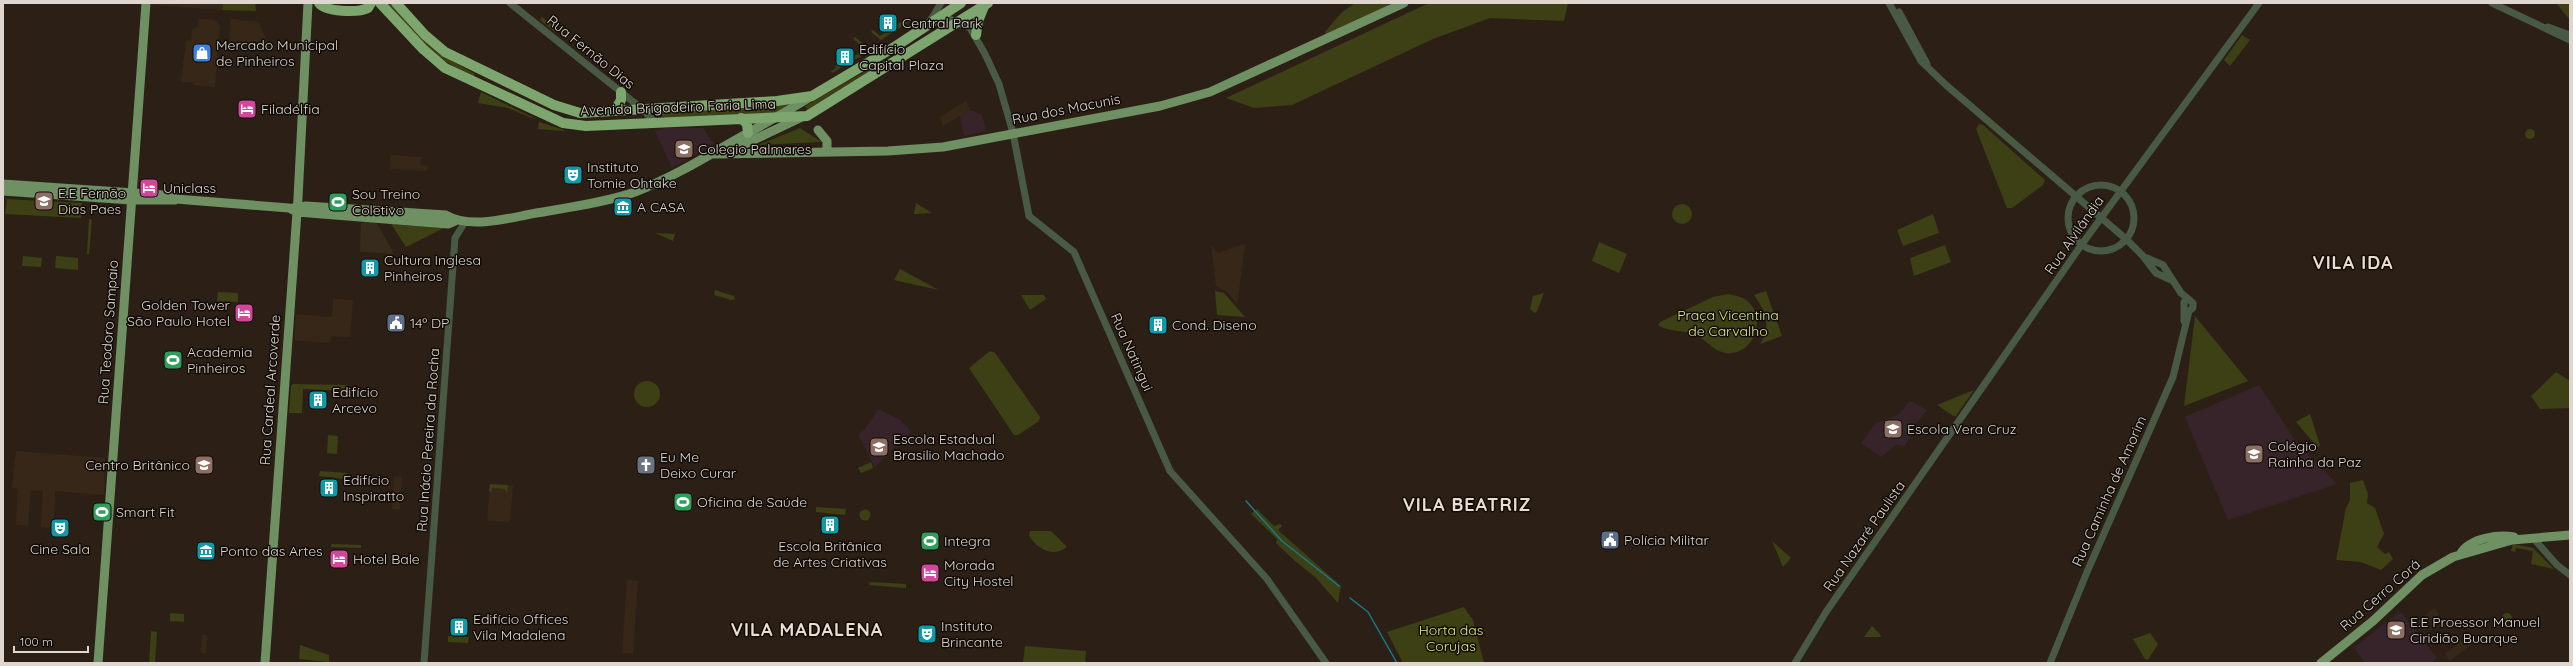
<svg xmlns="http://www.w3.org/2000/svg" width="2573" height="666" viewBox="0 0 2573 666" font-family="Quicksand,sans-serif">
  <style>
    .built { fill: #372718 }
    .education { fill: #36242a }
    .medical { fill: #362b1d }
    .green { fill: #3d3f15 }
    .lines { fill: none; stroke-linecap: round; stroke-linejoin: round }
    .stream { stroke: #167b8f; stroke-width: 1.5 }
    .minor { stroke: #495a44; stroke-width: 7 }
    .major { stroke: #6e9063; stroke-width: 9 }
    .highway { stroke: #7da56e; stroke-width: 10 }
    .labels { text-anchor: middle; stroke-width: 3; stroke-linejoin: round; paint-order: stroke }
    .poi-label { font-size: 14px; fill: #ded6cf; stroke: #100b07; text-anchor: start }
    .street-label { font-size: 14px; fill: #ded6cf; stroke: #100b07 }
    .park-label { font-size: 14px; fill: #e2e989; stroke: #100b07 }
    .district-label { font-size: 18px; font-weight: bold; letter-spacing: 1px; fill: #ecddcf; stroke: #100b07 }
  </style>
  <rect width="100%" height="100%" fill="#2c2016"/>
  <!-- built -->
  <path class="built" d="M 151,3 L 223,3 L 222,10 L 151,5 Z
    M 198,19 L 214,20 L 220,26 L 215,87 L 194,85 L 194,82 L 181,82 L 186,40 L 191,41 L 192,29 L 198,27 Z
    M 231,19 L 259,22 L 271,51 L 252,50 L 252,45 L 229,44 Z
    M 966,101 L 970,110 L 943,126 L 940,117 Z
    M 391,155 L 421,157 L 420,165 L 428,166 L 427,171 L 390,169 Z
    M 1245,244 L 1238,299 L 1237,303 L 1226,291 L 1216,286 L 1211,245 L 1218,253 Z
    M 333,299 L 353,300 L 350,337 L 331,336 L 330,343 L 294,340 L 296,314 L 332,317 Z
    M 16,451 L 105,458 L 104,495 L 55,491 L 54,528 L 41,527 L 43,491 L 31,490 L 28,526 L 16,525 L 18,489 L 12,488 Z
    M 394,476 L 402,477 L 400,510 L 392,509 Z
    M 490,484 L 513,486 L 510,522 L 487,521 Z
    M 627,580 L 638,581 L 633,654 L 622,653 Z
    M 2434,608 L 2439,614 L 2423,626 L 2419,620 Z
    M 202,635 L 207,635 L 206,653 L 201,653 Z
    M 2469,635 L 2474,642 L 2450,661 L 2445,654 Z"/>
  <!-- education -->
  <path class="education" d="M 970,110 L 982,115 L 986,131 L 964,136 L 960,116 Z
    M 666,128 L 703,128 L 714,144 L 672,168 L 655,131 Z
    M 2259,385 L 2296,442 L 2337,484 L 2228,520 L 2185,417 Z
    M 1910,401 L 1927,410 L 1913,427 L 1915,431 L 1904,446 L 1896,445 L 1881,457 L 1861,443 L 1876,423 L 1898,415 Z
    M 878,409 L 900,420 L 911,431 L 875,467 L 858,435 L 865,429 Z
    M 2399,612 L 2402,613 L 2437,658 L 2431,663 L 2365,663 L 2354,648 Z"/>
  <!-- medical -->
  <path class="medical" d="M 375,220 L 394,254 L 360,252 L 361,223 Z"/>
  <!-- green -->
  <path class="green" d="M 223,3 L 255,3 L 256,11 L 222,10 Z
    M 385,3 L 391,3 L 445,57 L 475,74 L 473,78 L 435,55 Z
    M 1355,3 L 1388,3 L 1389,6 L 1326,35 L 1325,32 L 1341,13 Z
    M 1429,3 L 1568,3 L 1564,21 L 1490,18 L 1433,39 L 1292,105 L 1254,108 L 1226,98 Z
    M 2556,3 L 2570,3 L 2570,20 Z
    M 542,17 L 557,29 L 555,32 L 540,20 Z
    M 908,17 L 910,21 L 881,40 L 871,32 L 873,30 L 880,36 Z
    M 2242,35 L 2250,40 L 2230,66 L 2224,60 Z
    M 855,37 L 866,46 L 865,54 L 832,73 L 830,70 L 832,71 L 836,68 L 835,66 L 863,51 L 864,48 L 853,39 Z
    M 885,60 L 887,60 L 807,110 L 805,106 Z
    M 481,92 L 534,118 L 534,119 L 508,108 L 478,103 Z
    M 790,105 L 784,110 L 769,115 L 665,118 L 652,110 Z
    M 539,122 L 564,130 L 564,131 L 538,129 Z
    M 1979,124 L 1983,125 L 2045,180 L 2043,185 L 2012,208 L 2007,208 L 1976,129 Z
    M 800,128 L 822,142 L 758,145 Z
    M2525 134a5 5 0 1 1 10 0a5 5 0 1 1-10 0Z
    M 7,199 L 82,203 L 81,218 L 5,214 Z
    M 916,203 L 932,213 L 914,214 Z
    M1672 214a10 10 0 1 1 20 0a10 10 0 1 1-20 0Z
    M 1933,214 L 1939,233 L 1903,246 L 1897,230 Z
    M 89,219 L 92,220 L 89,254 L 87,254 Z
    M 391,224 L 444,228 L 406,247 Z
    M 655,233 L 675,234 L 673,241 Z
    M 1599,242 L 1627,254 L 1619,273 L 1592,261 Z
    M 1945,245 L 1951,262 L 1914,276 L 1910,258 Z
    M 23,256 L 42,258 L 41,267 L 22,266 Z
    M 56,256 L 78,258 L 78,270 L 55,268 Z
    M 900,269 L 939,290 L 894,280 Z
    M 715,290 L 734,296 L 735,299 L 731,300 L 714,295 Z
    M 1215,291 L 1224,293 L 1245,317 L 1217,315 Z
    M 1766,291 L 1782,336 L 1760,344 C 1771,325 1767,313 1754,295 Z
    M 218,292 L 238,293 L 238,302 L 217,301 Z
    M 1544,293 L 1537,311 L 1535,313 L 1530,309 L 1533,296 Z
    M 1728,294 C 1733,295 1739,296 1743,298 C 1767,311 1758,351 1731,353 C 1715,355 1707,339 1694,334 C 1683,330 1667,332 1658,325 L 1660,322 L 1713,297 Z
    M 1021,295 L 1044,295 L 1046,299 L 1030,310 Z
    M 2195,316 L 2248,381 L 2184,406 Z
    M 990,351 L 995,353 L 1040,417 L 1039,421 L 1018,435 L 1014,435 L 969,368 Z
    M 2556,372 L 2570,381 L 2570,408 L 2540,409 L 2531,396 Z
    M634 394a13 13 0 1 1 26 0a13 13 0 1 1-26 0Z
    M 293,384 L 348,385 L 348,391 L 303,389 L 302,413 L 289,413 L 291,386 Z
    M 1974,390 L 1955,417 L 1937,405 Z
    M 2310,414 L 2320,445 L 2318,448 L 2296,422 Z
    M 328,435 L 338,436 L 337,454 L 327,453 Z
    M 871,462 L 873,468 L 861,473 L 858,468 Z
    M 320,471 L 347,473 L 346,479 L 319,476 Z
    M 2363,480 L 2368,494 L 2367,503 L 2375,508 L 2384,534 L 2377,547 L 2385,554 L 2389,552 L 2393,559 L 2381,570 L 2361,562 L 2336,560 L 2346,508 L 2350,500 L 2350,483 Z
    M 490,484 L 508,485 L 507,493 L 505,489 L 492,488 L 492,492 L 489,491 Z
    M 816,507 L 846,509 L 845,515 L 816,512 Z
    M 1257,509 L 1274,526 L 1280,524 L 1282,526 L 1278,530 L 1341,586 L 1338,603 L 1315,577 L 1295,561 L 1276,543 L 1277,539 L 1251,514 Z
    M859.5 515a5.5 5.5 0 1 1 11 0a5.5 5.5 0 1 1-11 0Z
    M 1030,531 L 1051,531 L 1067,547 C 1052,558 1038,549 1029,536 Z
    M 1772,541 L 1791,558 L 1783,567 Z
    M 331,544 L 361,545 L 361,548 L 331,547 Z
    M 2513,544 L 2533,548 L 2554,569 L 2531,564 L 2533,551 L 2516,548 L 2515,552 L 2511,551 Z
    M 870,582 L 906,584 L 906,588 L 869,585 Z
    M 1464,607 L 1473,620 L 1484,663 L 1403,663 L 1387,632 Z
    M 170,613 L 184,614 L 184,622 L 170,621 Z
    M2502 618a5 5 0 1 1 10 0a5 5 0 1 1-10 0Z
    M 1872,626 L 1880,634 L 1881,637 L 1864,637 Z
    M 151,631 L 157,632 L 155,663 L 149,663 Z
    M 2150,633 L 2158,644 L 2148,660 L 2145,659 L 2133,639 Z
    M 448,636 L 469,637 L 468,643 L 448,642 Z
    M 300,645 L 329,655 L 329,662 L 299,659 Z
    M 1025,646 L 1086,651 L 1085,663 L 1023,663 Z"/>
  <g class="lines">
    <!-- stream -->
    <path class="stream" d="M 1246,501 L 1282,541 L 1339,586
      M 1350,598 L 1368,612 L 1397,663"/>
    <!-- minor -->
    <path class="minor" d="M 510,3 L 641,108 L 655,122
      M 1889,3 L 1921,61 L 1946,85 L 2126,239 L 2143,256 L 2156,273 L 2171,280
      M 2492,3 L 2570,40
      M 1899,12 L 1927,64
      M 943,16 L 970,28 L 985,54 L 999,84 L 1013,133 L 1029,216 L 1074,252 L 1170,471 L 1267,579 L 1326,663
      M 930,21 L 941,3
      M 2548,27 L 2570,35
      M2068 218a33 33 0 1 1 66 0a33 33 0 1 1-66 0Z
      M 2147,258 L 2163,265 L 2181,293 L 2193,303 L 2193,308 L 2189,311
      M 2184,321 L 2184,302
      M 2534,539 L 2557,565 L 2570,575
      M 424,663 L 455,238 L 465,222
      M 1795,663 L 1826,612 L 2082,244 L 2259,3
      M 2050,663 L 2087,572 L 2173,377 L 2189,311"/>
    <!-- major -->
    <path class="major" d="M 818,130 L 827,141 L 827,151
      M 726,150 L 739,147 L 802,117
      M 713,154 L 888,151 L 943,147 L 1160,106 L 1210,92 L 1404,3
      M 3,184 L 163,195 L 176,199 L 289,208 L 297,212 L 448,224 L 455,221
      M 3,191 L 131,200 L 175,200
      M 293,208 L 306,206 L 446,215 C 468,228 501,220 526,215 C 558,209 605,203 635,192 C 669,179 701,160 732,142 C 758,127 785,113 810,97
      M 2461,553 C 2470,538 2499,534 2514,537
      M 98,663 L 146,3
      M 265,663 L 298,198 L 308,3
      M 2321,663 L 2373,621 L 2422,575 L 2453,557 L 2512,540 L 2570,535"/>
    <!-- highway -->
    <path class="highway" d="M 319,3 C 325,12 358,13 368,8 L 371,3
      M 380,3 L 423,49 L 445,68 L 563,123 L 586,126 L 807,116 L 988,3
      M 396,3 L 425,35 L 445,52 L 554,105 L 580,113 L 777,101 L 812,96 L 896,46 L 961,3
      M 976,35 L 978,21 L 985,4
      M 615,110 L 621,100 L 621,92
      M 741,118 L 747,124 L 748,133"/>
  </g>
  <!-- icons -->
  <defs>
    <g id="building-square" transform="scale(1)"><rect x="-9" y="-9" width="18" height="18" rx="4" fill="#0f9aa8" stroke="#100b07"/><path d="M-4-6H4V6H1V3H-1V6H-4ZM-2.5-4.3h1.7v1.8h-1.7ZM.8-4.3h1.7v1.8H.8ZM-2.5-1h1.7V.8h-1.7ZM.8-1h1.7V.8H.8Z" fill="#fff"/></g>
    <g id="shop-square" transform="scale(1)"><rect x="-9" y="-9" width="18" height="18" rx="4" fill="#3f7fe0" stroke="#100b07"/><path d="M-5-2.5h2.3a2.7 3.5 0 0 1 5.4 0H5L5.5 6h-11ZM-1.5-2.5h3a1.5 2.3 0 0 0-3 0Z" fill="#fff"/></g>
    <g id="hotel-square" transform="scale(1)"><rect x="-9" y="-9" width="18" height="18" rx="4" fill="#d1479c" stroke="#100b07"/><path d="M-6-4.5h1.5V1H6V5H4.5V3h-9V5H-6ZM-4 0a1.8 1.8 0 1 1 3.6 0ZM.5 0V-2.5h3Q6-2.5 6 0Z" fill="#fff"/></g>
    <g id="school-square" transform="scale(1)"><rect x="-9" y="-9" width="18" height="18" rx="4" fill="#8d6e63" stroke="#100b07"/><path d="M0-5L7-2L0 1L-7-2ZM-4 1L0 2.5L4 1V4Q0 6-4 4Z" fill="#fff"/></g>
    <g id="theatre-square" transform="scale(1)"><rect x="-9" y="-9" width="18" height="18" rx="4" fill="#0f9aa8" stroke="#100b07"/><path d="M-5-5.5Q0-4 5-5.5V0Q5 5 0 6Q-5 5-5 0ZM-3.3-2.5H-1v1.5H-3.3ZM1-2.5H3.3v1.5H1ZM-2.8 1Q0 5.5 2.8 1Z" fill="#fff"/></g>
    <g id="stadium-square" transform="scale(1)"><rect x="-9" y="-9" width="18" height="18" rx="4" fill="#2e9e5b" stroke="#100b07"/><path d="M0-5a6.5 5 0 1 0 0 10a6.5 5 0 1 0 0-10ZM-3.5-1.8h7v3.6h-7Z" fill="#fff"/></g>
    <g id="museum-square" transform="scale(1)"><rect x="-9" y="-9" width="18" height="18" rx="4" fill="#0f9aa8" stroke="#100b07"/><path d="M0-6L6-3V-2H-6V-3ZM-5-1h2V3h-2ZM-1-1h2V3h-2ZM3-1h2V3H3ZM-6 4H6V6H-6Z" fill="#fff"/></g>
    <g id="civic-square" transform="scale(1)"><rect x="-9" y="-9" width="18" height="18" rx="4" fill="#5c6f8a" stroke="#100b07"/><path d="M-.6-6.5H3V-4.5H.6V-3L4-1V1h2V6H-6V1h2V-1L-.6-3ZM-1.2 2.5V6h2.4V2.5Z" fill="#fff"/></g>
    <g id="church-square" transform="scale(1)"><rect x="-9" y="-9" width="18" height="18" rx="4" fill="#6b7280" stroke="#100b07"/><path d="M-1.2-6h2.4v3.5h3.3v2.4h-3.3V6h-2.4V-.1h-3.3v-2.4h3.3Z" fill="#fff"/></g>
  </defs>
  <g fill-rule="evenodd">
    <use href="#building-square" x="888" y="23"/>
    <use href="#shop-square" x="202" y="53"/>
    <use href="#building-square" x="845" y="57"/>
    <use href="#hotel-square" x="247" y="109"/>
    <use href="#school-square" x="684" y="149"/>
    <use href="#theatre-square" x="573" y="175"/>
    <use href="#hotel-square" x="149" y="188"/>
    <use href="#school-square" x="44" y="201"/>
    <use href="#stadium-square" x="338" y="202"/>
    <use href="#museum-square" x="623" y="207"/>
    <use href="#building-square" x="370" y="268"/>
    <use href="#hotel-square" x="244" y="313"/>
    <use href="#civic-square" x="396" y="323"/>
    <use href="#building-square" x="1158" y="325"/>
    <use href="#stadium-square" x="173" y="360"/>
    <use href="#building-square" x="318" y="400"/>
    <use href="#school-square" x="1893" y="429"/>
    <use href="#school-square" x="879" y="447"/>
    <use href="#school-square" x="2254" y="454"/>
    <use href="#school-square" x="204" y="465"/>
    <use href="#church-square" x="646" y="465"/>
    <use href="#building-square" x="329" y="488"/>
    <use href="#stadium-square" x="683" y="502"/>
    <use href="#stadium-square" x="102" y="512"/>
    <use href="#building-square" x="830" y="525"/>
    <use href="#theatre-square" x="60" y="528"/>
    <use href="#civic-square" x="1610" y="540"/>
    <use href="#stadium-square" x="930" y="541"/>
    <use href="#museum-square" x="206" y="551"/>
    <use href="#hotel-square" x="339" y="559"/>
    <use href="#hotel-square" x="930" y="573"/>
    <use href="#building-square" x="459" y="627"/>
    <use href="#school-square" x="2396" y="630"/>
    <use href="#theatre-square" x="927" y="634"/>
  </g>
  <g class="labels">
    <!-- poi labels -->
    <g class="poi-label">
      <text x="902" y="28">Central Park</text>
      <text x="216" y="50">Mercado Municipal<tspan x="216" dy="16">de Pinheiros</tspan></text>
      <text x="859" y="54">Edifício<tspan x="859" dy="16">Capital Plaza</tspan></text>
      <text x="261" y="114">Filadélfia</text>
      <text x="698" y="154">Colegio Palmares</text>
      <text x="587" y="172">Instituto<tspan x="587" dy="16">Tomie Ohtake</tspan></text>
      <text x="163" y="193">Uniclass</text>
      <text x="58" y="198">E.E Fernão<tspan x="58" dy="16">Dias Paes</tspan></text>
      <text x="352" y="199">Sou Treino<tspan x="352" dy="16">Coletivo</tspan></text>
      <text x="637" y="212">A CASA</text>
      <text x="384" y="265">Cultura Inglesa<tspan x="384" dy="16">Pinheiros</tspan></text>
      <text x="230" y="310" text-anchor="end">Golden Tower<tspan x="230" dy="16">São Paulo Hotel</tspan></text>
      <text x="410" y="328">14º DP</text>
      <text x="1172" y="330">Cond. Diseno</text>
      <text x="187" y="357">Academia<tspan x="187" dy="16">Pinheiros</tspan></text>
      <text x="332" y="397">Edifício<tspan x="332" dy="16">Arcevo</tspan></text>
      <text x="1907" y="434">Escola Vera Cruz</text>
      <text x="893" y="444">Escola Estadual<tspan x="893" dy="16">Brasilio Machado</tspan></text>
      <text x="2268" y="451">Colégio<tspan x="2268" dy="16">Rainha da Paz</tspan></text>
      <text x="660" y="462">Eu Me<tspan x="660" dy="16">Deixo Curar</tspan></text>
      <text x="190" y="470" text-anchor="end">Centro Britânico</text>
      <text x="343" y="485">Edifício<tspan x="343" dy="16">Inspiratto</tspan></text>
      <text x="697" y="507">Oficina de Saúde</text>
      <text x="116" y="517">Smart Fit</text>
      <text x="1624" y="545">Polícia Militar</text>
      <text x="944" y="546">Integra</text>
      <text x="830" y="551" text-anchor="middle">Escola Britânica<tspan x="830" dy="16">de Artes Criativas</tspan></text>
      <text x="60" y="554" text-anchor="middle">Cine Sala</text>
      <text x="220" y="556">Ponto das Artes</text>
      <text x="353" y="564">Hotel Bale</text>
      <text x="944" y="570">Morada<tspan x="944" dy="16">City Hostel</tspan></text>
      <text x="473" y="624">Edifício Offices<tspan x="473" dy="16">Vila Madalena</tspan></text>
      <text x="2410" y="627">E.E Proessor Manuel<tspan x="2410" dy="16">Ciridião Buarque</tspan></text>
      <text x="941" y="631">Instituto<tspan x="941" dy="16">Brincante</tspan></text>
    </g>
    <!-- street labels -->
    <g class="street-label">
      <text transform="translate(591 52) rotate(39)" y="5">Rua Fernão Dias</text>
      <text transform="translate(678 107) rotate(-2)" y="5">Avenida Brigadeiro Faria Lima</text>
      <text transform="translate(1066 109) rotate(-11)" y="5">Rua dos Macunis</text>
      <text transform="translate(2074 235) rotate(-55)" y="5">Rua Alvilândia</text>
      <text transform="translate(108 332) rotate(-86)" y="5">Rua Teodoro Sampaio</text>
      <text transform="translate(1132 352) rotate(66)" y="5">Rua Natingui</text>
      <text transform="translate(270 390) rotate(-86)" y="5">Rua Cardeal Arcoverde</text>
      <text transform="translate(428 440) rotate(-86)" y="5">Rua Inácio Pereira da Rocha</text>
      <text transform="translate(2109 491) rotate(-66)" y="5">Rua Caminha de Amorim</text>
      <text transform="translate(1864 536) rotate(-55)" y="5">Rua Nazaré Paulista</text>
      <text transform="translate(2380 595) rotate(-41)" y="5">Rua Cerro Corá</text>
    </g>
    <!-- park labels -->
    <g class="park-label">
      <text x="1728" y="320">Praça Vicentina<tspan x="1728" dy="16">de Carvalho</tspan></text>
      <text x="1451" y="635">Horta das<tspan x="1451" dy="16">Corujas</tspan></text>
    </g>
    <!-- district labels -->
    <g class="district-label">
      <text x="2353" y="269">VILA IDA</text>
      <text x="1467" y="511">VILA BEATRIZ</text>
      <text x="807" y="636">VILA MADALENA</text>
    </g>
  </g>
  <!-- border -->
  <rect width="2573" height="666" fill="none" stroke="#ded6cf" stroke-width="8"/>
  <!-- scale -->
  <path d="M14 646v6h74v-6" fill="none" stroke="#ded6cf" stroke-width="2"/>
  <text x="20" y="646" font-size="12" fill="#ded6cf" stroke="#100b07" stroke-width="3" paint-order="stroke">100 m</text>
</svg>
